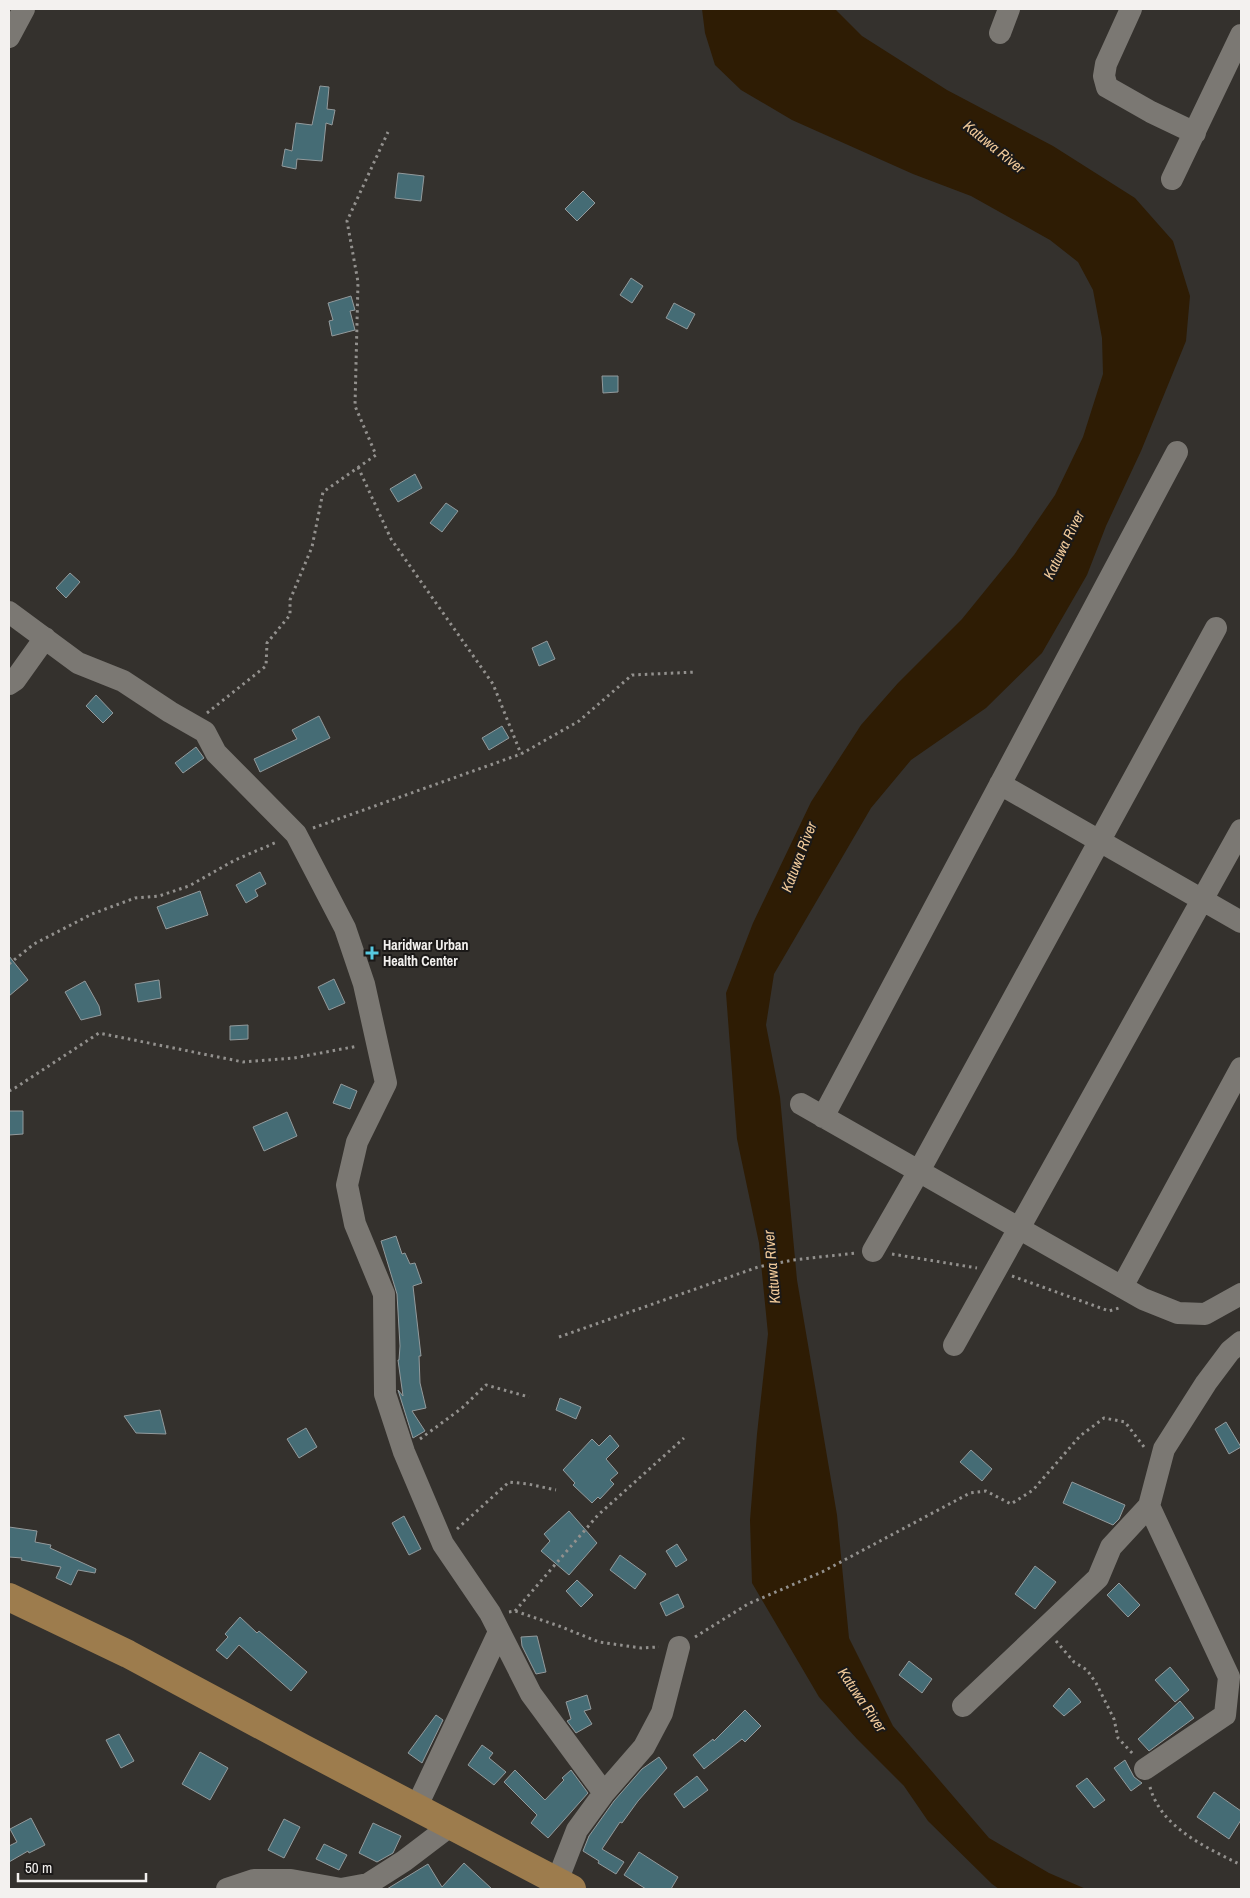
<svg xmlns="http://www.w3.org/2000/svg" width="1250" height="1898" viewBox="0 0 1250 1898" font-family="'Archivo Narrow',sans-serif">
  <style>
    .water { fill: #2e1c04 }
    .building { fill: #456c75; stroke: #939a9c }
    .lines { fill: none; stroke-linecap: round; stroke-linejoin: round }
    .path { stroke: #93918e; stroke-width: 3; stroke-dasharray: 2.5 4; stroke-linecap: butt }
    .minor { stroke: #7b7873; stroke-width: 22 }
    .major { stroke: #9d7c4d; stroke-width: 28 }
    .poi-dot { fill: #56c9e0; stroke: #1b1918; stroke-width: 2 }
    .labels { text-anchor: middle; stroke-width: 4; stroke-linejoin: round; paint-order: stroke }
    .poi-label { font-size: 14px; font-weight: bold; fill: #f3f1ef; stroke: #1b1918; text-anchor: start }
    .water-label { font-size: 15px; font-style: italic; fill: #f1ca9a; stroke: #1b1918 }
  </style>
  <rect width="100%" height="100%" fill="#34312d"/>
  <!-- water -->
  <path class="water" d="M 702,9 L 835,9 L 862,36 L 947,90 L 1053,146 L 1135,198 L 1173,241 L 1190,296 L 1186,341 L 1141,451 L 1106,526 L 1087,575 L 1042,653 L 986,708 L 911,760 L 871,808 L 774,974 L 766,1025 L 780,1097 L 797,1280 L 837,1515 L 849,1638 L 893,1726 L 989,1838 L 1049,1873 L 1086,1889 L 999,1889 L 992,1884 L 928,1821 L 904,1786 L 857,1739 L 819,1697 L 752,1583 L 750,1520 L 757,1434 L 768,1334 L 759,1243 L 737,1139 L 726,993 L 753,923 L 811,802 L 861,725 L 898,683 L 962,619 L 1014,555 L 1055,495 L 1083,437 L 1103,374 L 1102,338 L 1093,290 L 1078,262 L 1050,240 L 971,196 L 913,174 L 792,120 L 741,90 L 715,65 L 705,33 Z"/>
  <!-- building -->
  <path class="building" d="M 320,86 L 329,87 L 327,109 L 335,110 L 332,125 L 326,123 L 322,161 L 297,159 L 296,169 L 282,166 L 285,149 L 292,151 L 296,123 L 312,125 Z
    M 398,173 L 424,176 L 421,201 L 395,198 Z
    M 583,191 L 595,203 L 577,221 L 565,209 Z
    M 631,278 L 643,286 L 632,303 L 620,295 Z
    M 351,296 L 355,310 L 350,311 L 355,330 L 332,336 L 329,321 L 333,320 L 328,303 Z
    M 674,303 L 695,314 L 687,329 L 666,318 Z
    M 602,376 L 618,376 L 618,392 L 603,393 Z
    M 415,474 L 422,488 L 398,502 L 390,489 Z
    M 446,503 L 458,511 L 442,532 L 430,523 Z
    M 70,573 L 80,582 L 66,598 L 56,588 Z
    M 547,641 L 555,659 L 539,666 L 532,648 Z
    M 96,695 L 113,713 L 103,723 L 86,706 Z
    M 319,716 L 330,738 L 260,772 L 254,759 L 297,739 L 292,730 Z
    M 502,726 L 509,738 L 489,750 L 482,738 Z
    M 196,747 L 204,758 L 183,773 L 175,763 Z
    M 260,872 L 266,884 L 255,890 L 258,896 L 246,903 L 236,885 Z
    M 200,891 L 208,915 L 166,929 L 157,907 Z
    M 9,956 L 28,980 L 9,996 Z
    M 334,979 L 345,1003 L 329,1010 L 318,987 Z
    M 159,980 L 161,998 L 138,1002 L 135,984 Z
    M 85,981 L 99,1006 L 101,1015 L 81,1020 L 65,992 Z
    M 248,1025 L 248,1039 L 230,1040 L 230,1026 Z
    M 341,1084 L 357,1091 L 350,1109 L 333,1103 Z
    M 9,1111 L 23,1111 L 23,1134 L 9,1135 Z
    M 287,1112 L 297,1136 L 264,1151 L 253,1127 Z
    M 396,1236 L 402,1254 L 405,1253 L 410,1264 L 415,1263 L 422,1283 L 413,1286 L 421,1356 L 419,1356 L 420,1383 L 426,1408 L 412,1411 L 425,1431 L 413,1438 L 398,1390 L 403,1396 L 398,1360 L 399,1360 L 400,1346 L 397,1294 L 381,1241 Z
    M 560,1398 L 581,1407 L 576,1419 L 556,1410 Z
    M 160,1410 L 166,1434 L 136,1433 L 124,1416 Z
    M 1226,1422 L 1241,1447 L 1229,1454 L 1215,1429 Z
    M 306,1428 L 317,1447 L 299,1458 L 287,1439 Z
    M 610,1435 L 619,1446 L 606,1459 L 618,1473 L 610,1480 L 614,1484 L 600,1499 L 598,1497 L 592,1503 L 573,1485 L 575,1483 L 563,1470 L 592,1439 L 599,1446 Z
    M 971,1450 L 992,1469 L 982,1481 L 960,1462 Z
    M 1072,1482 L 1125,1505 L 1119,1519 L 1113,1525 L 1063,1503 Z
    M 569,1511 L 597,1543 L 569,1575 L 541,1551 L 550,1541 L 544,1534 Z
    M 404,1516 L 421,1549 L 409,1555 L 392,1523 Z
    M 9,1527 L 37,1531 L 35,1542 L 51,1545 L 50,1548 L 96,1569 L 95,1573 L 78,1570 L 71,1585 L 56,1578 L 61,1567 L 21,1560 L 22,1558 L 9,1557 Z
    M 677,1544 L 687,1560 L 676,1567 L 666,1551 Z
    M 620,1555 L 646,1574 L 635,1589 L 610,1570 Z
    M 1035,1566 L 1056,1582 L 1035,1609 L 1015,1594 Z
    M 577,1580 L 593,1595 L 581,1607 L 566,1591 Z
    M 1119,1583 L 1140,1605 L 1128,1617 L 1107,1595 Z
    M 678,1594 L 684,1607 L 666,1616 L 660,1603 Z
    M 240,1617 L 257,1633 L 259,1631 L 307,1672 L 291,1691 L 239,1645 L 227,1659 L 216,1650 L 228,1637 L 225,1634 Z
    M 537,1636 L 546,1672 L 536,1674 L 522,1646 L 521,1637 Z
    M 909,1661 L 932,1679 L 922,1693 L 899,1675 Z
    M 1170,1667 L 1189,1690 L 1175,1702 L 1155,1680 Z
    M 1069,1688 L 1081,1702 L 1064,1716 L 1053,1706 Z
    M 587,1695 L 591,1709 L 584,1711 L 592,1724 L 576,1733 L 567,1721 L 571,1719 L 566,1702 Z
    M 1180,1701 L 1194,1718 L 1149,1751 L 1138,1739 Z
    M 745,1710 L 761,1726 L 745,1742 L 742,1739 L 704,1769 L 693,1755 L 713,1739 L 714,1741 Z
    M 436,1715 L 443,1720 L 422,1763 L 408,1753 Z
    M 119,1734 L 134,1761 L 121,1768 L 106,1740 Z
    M 482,1745 L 493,1753 L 489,1758 L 506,1772 L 494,1785 L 468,1765 Z
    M 200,1752 L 228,1768 L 210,1800 L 182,1784 Z
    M 659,1757 L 667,1768 L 638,1801 L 622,1823 L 620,1822 L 602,1849 L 624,1862 L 616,1874 L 598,1863 L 599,1861 L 583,1851 L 589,1836 L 614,1801 L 642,1769 Z
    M 1125,1760 L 1134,1777 L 1142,1783 L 1131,1791 L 1114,1768 Z
    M 515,1770 L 545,1800 L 564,1780 L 562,1778 L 571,1770 L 588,1793 L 548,1838 L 531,1823 L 537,1815 L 504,1782 Z
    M 697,1776 L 708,1790 L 684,1808 L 674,1794 Z
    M 1087,1778 L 1105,1800 L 1094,1808 L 1076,1786 Z
    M 1214,1792 L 1241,1811 L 1241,1820 L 1229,1839 L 1197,1817 Z
    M 31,1818 L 45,1845 L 29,1853 L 28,1851 L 9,1862 L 9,1846 L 17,1842 L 10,1829 Z
    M 284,1819 L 300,1827 L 284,1858 L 268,1850 Z
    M 373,1823 L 401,1836 L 393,1853 L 377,1862 L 359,1853 Z
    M 324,1844 L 347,1855 L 339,1870 L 316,1859 Z
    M 639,1852 L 678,1877 L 671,1889 L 646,1889 L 624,1875 Z
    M 464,1863 L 492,1889 L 387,1889 L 428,1864 L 442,1887 Z"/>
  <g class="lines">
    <!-- path -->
    <path class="path" d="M 358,467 L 391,539 L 493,684 L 521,754
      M 207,713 L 266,666 L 267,643 L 290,615 L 290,600 L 312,547 L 323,492 L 376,455 L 355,406 L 358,282 L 347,221 L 388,132
      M 313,828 L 521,754 L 579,721 L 632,675 L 696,672
      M 9,964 L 34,944 L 92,914 L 135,898 L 159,896 L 189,886 L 235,860 L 277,842
      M 9,1091 L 15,1088 L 99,1033 L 243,1062 L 294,1058 L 358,1046
      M 892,1254 L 977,1268
      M 1012,1276 L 1109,1311 L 1119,1308
      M 559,1337 L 758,1267 L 793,1260 L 856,1253
      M 420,1439 L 462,1408 L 486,1385 L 529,1397
      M 457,1529 L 509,1482 L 528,1484 L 556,1490
      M 515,1611 L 598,1515 L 684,1438
      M 509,1612 L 515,1611 L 559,1626 L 599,1642 L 641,1648 L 659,1647
      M 695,1637 L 748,1604 L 822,1572 L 970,1493 L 986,1491 L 1011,1504 L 1033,1490 L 1080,1436 L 1104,1418 L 1125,1422 L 1144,1447
      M 1056,1641 L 1074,1662 L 1087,1670 L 1096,1683 L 1114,1719 L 1118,1738 L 1134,1755
      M 1150,1787 C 1161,1828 1206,1847 1241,1865"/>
    <!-- minor -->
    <path class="minor" d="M 1131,9 L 1106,64 L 1104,76 L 1107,87 L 1151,112 L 1195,133
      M 1000,33 L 1009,9
      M 9,37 L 24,9
      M 1172,179 L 1241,35
      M 9,612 L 78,663 L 123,681 L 170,712 L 205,732 L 216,753 L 296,834 L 345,928 L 364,984 L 386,1083 L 357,1142 L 347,1185 L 355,1224 L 384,1294 L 385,1394 L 404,1452 L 443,1544 L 490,1613 L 531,1694 L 604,1793 L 577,1830 L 554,1889
      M 9,684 L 15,680 L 45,638
      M 1000,784 L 1241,922
      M 801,1104 L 1143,1299 L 1178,1313 L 1205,1314 L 1241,1294
      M 823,1117 L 1177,452
      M 873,1251 L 919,1171 L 1216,628
      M 1122,1287 L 1241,1068
      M 954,1345 L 1241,830
      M 963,1706 L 1098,1578 L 1111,1547 L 1149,1506 L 1164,1449 L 1206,1383 L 1230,1351 L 1241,1342
      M 1145,1769 L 1225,1715 L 1229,1677 L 1149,1506
      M 604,1793 L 644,1747 L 662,1713 L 679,1647
      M 416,1808 L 499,1632
      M 227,1889 L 254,1880 L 291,1880 L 341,1889 L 368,1884 L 404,1861 L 450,1826"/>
    <!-- major -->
    <path class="major" d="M 9,1597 L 128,1654 L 303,1748 L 572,1889"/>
  </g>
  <!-- markers -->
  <path class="poi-dot" d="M369.5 945.5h5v5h5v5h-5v5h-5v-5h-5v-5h5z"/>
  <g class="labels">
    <!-- poi labels -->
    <g class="poi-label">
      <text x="383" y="950">Haridwar Urban<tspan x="383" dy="16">Health Center</tspan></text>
    </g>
    <!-- water labels -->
    <g class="water-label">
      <text transform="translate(994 147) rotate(39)" y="5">Katuwa River</text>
      <text transform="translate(1064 545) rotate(-64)" y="5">Katuwa River</text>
      <text transform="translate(799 857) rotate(-69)" y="5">Katuwa River</text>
      <text transform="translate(772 1267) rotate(-95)" y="5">Katuwa River</text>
      <text transform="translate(862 1700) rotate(56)" y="5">Katuwa River</text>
    </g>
  </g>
  <!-- border -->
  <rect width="1250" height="1898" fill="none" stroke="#f3f1ef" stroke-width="20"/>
  <!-- scale -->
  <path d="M18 1873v8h128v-8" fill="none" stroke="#f3f1ef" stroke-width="2.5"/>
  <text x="25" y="1873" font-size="15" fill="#f3f1ef" stroke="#1b1918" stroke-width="4" paint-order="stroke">50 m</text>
</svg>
